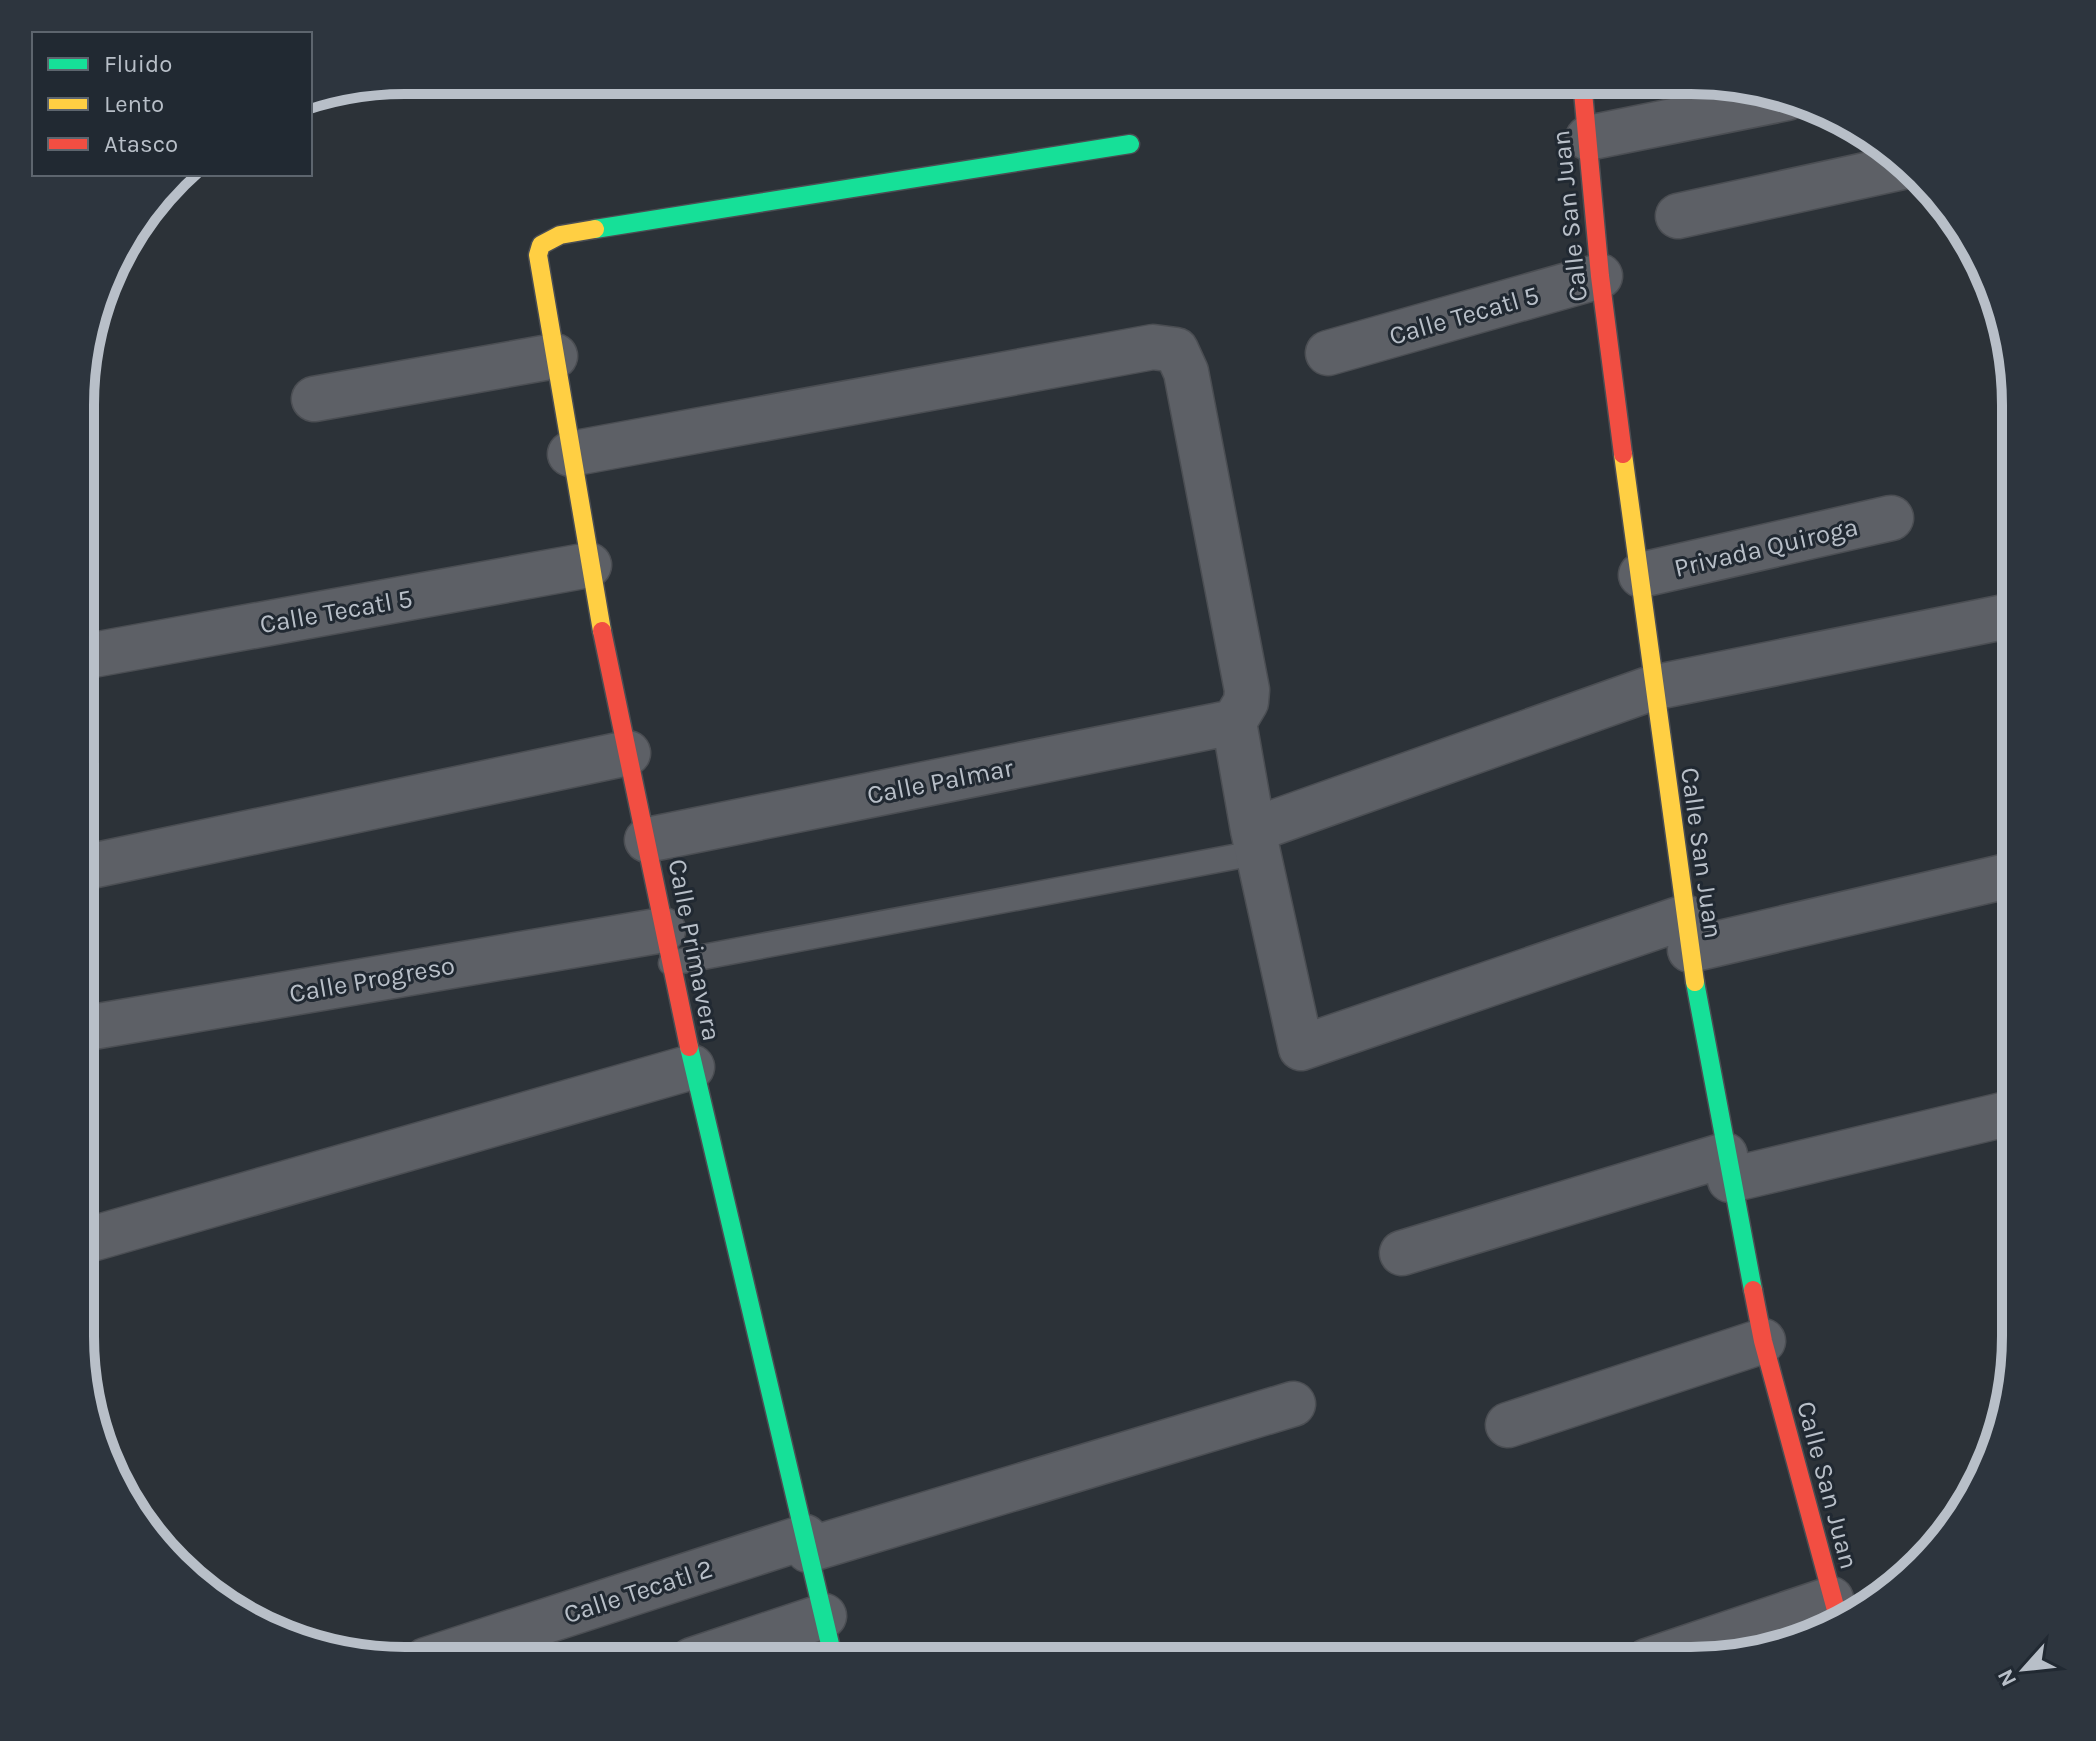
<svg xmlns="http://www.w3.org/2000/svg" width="2096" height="1741" viewBox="0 0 2096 1741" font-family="Karla,sans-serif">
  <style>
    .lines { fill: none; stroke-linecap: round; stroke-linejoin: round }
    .lane-casing { stroke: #4b4e53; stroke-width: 27 }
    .street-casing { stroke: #4b4e53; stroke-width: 47 }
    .fast-casing { stroke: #4b4e53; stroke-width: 21 }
    .slow-casing { stroke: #4b4e53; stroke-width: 21 }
    .jam-casing { stroke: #4b4e53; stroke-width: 21 }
    .lane { stroke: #5d6066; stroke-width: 24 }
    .street { stroke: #5d6066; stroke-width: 44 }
    .fast { stroke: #16e098; stroke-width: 18 }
    .slow { stroke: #ffcf43; stroke-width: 18 }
    .jam { stroke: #f24e42; stroke-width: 18 }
    .labels { text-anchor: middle; stroke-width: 6; stroke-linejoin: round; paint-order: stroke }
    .street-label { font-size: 26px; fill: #b8bfc8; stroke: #212932 }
    .rim { fill: none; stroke: #b8bfc8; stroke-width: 10 }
  </style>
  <rect width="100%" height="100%" fill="#2c3238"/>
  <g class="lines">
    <!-- lane casing -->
    <g class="lane-casing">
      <path id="lane" d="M 671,963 L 1260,852"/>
    </g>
    <!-- street casing -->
    <g class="street-casing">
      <path id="street" d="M 1588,138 L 1787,98
        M 1678,216 L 1907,166
        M 1328,353 L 1600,276
        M 314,399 L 555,356
        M 570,454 L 1153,347 L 1176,350 L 1186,372 L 1247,690 L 1246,702 L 1234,722 L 1253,830 L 1301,1048 L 1685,917
        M 1641,575 L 1891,518
        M 82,657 L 589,565
        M 1253,830 L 1652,688 L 2004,617
        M 647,840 L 1234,722
        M 82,868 L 628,753
        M 1690,950 L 2016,874
        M 81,1029 L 663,930
        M 1730,1180 L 2015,1112
        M 81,1242 L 692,1067
        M 1402,1253 L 1725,1155
        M 1508,1425 L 1763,1341
        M 808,1550 L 1293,1404
        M 426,1660 L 805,1537
        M 692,1660 L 824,1616
        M 1647,1661 L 1831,1599"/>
    </g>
    <!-- fast casing -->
    <g class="fast-casing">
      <path id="fast" d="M 595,229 L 1130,144
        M 1695,982 L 1753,1290
        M 689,1047 L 834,1661"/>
    </g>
    <!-- slow casing -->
    <g class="slow-casing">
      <path id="slow" d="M 595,229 L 560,235 L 541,245 L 538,255 L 602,631
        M 1623,454 L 1695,982"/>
    </g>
    <!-- jam casing -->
    <g class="jam-casing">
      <path id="jam" d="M 1582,81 L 1600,276 L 1623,454
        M 602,631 L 689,1047
        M 1753,1290 L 1763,1341 L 1839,1621"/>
    </g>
    <!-- lane -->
    <use href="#lane" class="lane"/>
    <!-- street -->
    <use href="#street" class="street"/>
    <!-- fast -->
    <use href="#fast" class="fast"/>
    <!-- slow -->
    <use href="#slow" class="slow"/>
    <!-- jam -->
    <use href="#jam" class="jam"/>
  </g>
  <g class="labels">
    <!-- street labels -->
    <g class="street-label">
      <text transform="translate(1569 216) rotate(-96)" y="9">Calle San Juan</text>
      <text transform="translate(1464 315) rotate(-16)" y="9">Calle Tecatl 5</text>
      <text transform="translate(1766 547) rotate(-13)" y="9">Privada Quiroga</text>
      <text transform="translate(336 611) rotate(-10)" y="9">Calle Tecatl 5</text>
      <text transform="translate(940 781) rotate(-11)" y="9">Calle Palmar</text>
      <text transform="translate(1702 853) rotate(82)" y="9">Calle San Juan</text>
      <text transform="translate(695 950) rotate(79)" y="9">Calle Primavera</text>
      <text transform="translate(372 979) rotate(-10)" y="9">Calle Progreso</text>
      <text transform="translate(1828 1485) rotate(75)" y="9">Calle San Juan</text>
      <text transform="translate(638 1591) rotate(-18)" y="9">Calle Tecatl 2</text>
    </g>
  </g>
  <!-- crop -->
  <path d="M0 0H2096V1741H0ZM405 94H1691A311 311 0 0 1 2002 405V1336A311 311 0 0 1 1691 1647H405A311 311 0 0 1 94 1336V405A311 311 0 0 1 405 94Z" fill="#2d353e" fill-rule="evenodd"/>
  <path class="rim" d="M405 94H1691A311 311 0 0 1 2002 405V1336A311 311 0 0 1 1691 1647H405A311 311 0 0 1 94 1336V405A311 311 0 0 1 405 94Z"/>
  <!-- legend -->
  <rect x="32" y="32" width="280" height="144" fill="#212932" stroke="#5d656e" stroke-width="2"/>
  <rect x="48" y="58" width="40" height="12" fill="#16e098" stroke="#5d656e" stroke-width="2"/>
  <text x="104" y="72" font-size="24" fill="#b8bfc8">Fluido</text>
  <rect x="48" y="98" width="40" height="12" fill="#ffcf43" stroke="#5d656e" stroke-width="2"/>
  <text x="104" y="112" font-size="24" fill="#b8bfc8">Lento</text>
  <rect x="48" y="138" width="40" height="12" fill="#f24e42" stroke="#5d656e" stroke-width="2"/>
  <text x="104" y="152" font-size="24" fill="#b8bfc8">Atasco</text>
  <!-- north arrow -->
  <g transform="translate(2024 1669) rotate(243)" stroke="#212932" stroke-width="6" paint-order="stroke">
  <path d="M0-6L14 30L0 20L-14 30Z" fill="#b8bfc8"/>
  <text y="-12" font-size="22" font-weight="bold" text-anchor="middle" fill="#b8bfc8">N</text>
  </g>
</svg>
